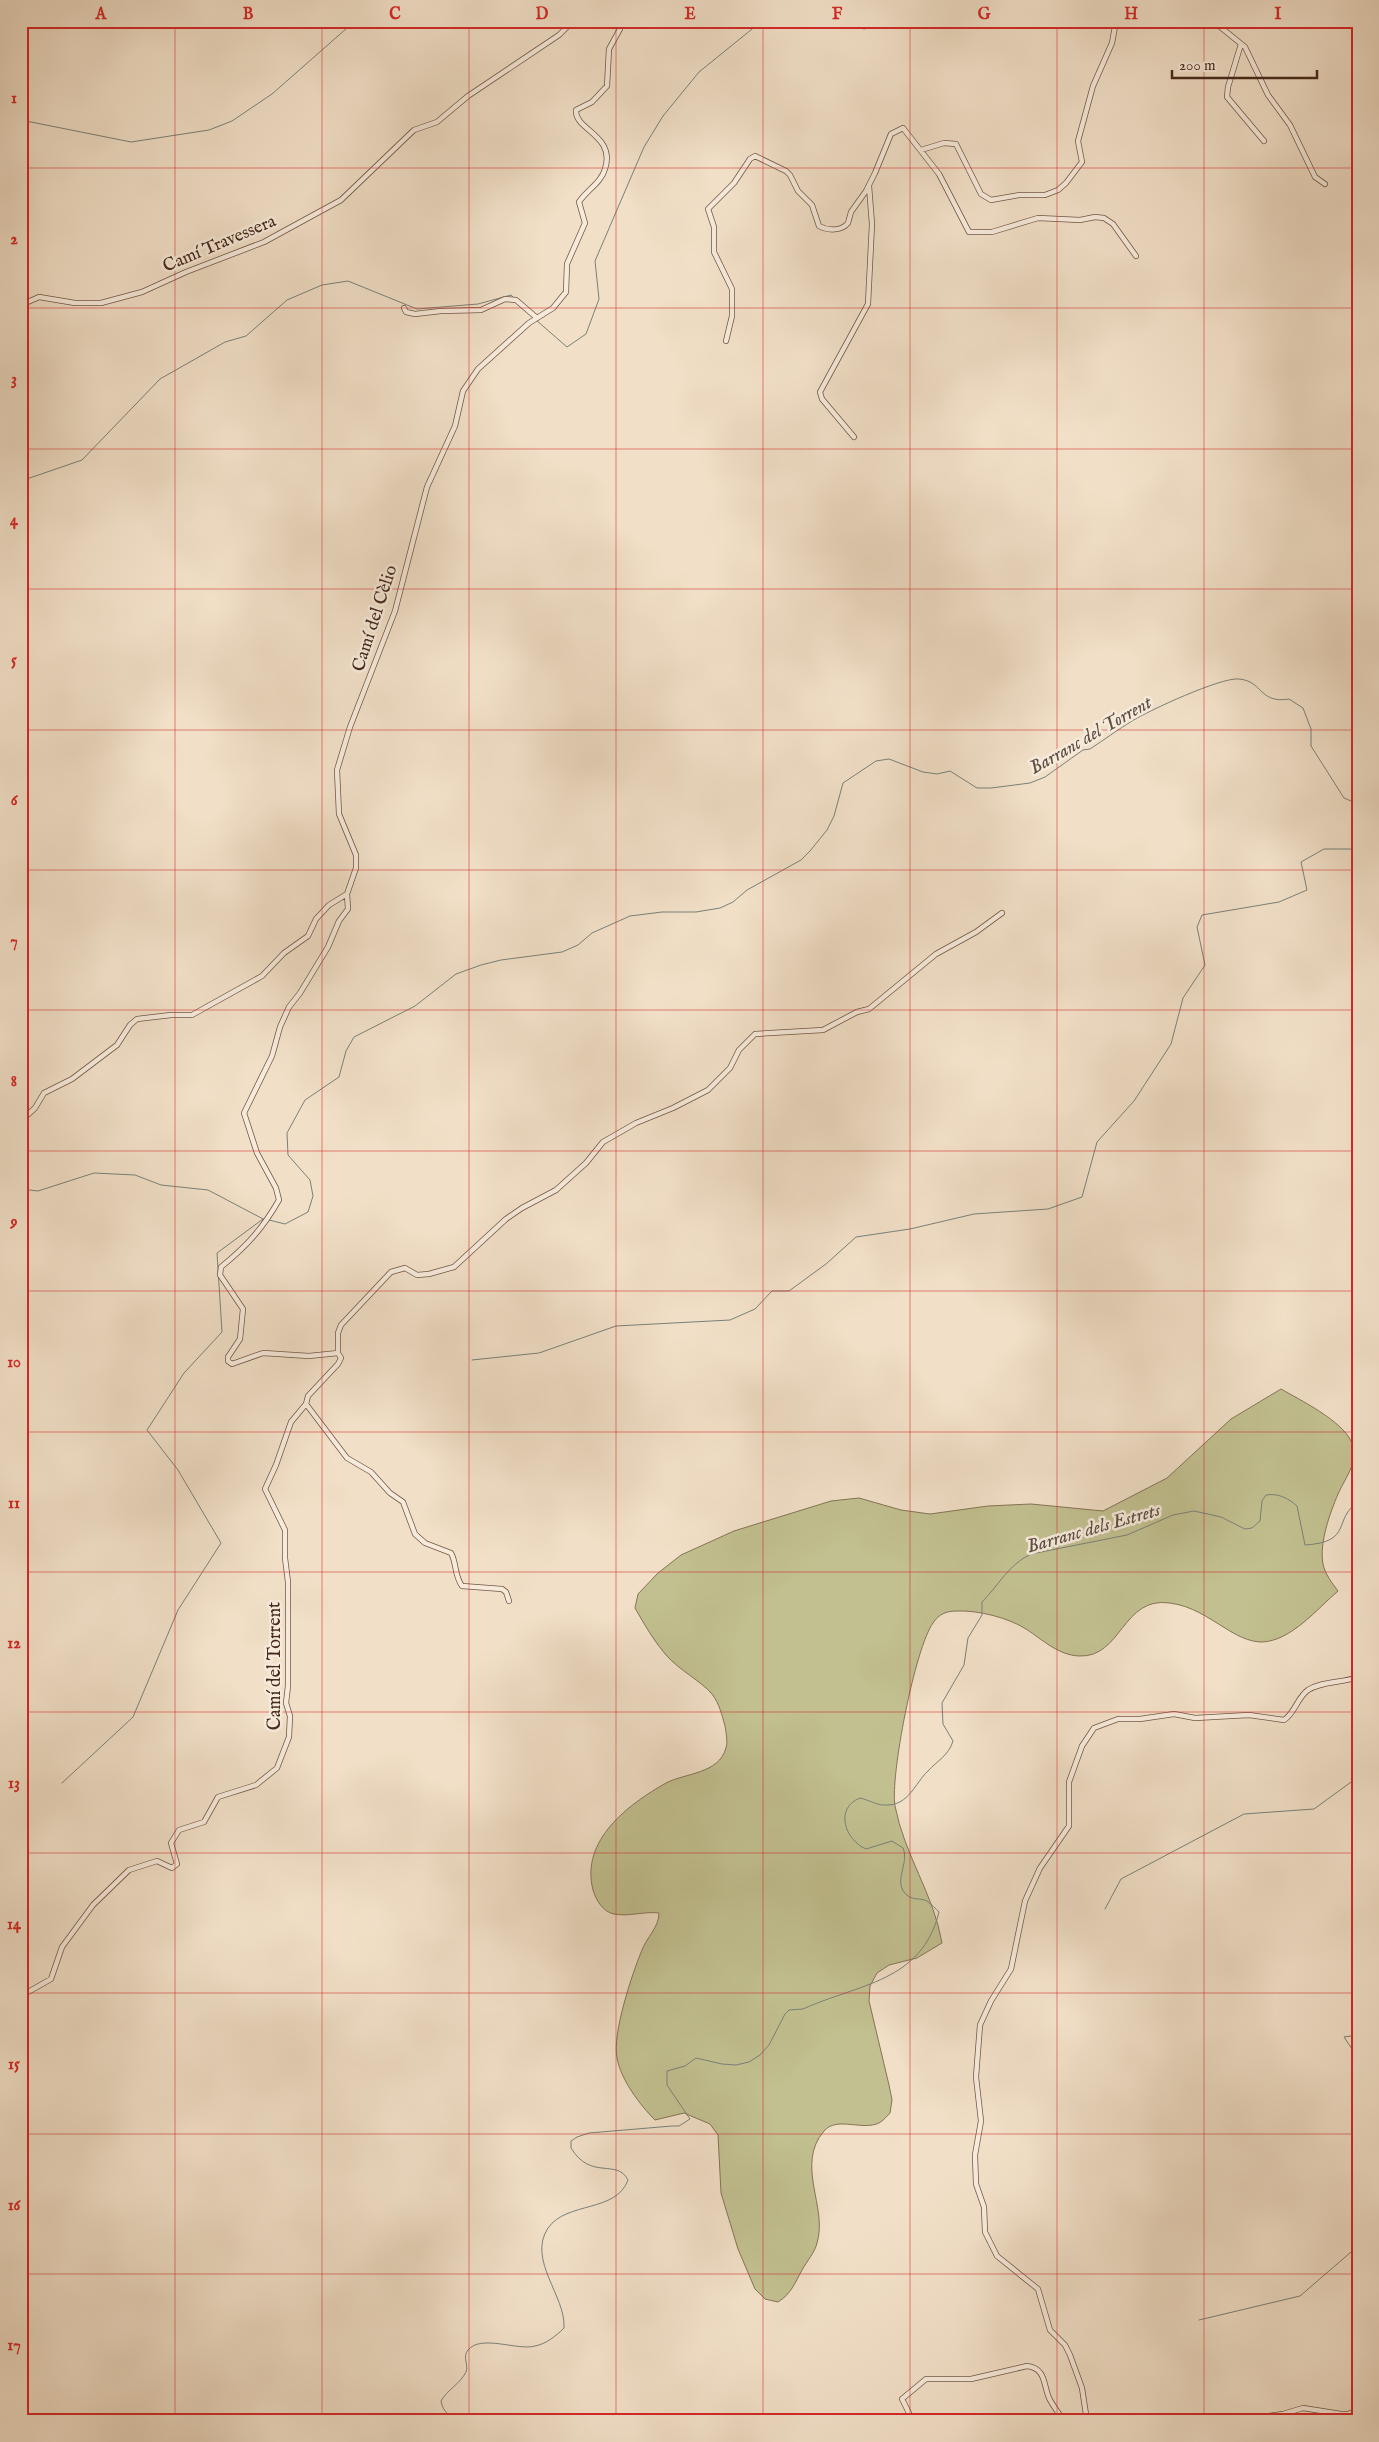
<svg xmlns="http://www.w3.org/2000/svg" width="1379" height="2442" viewBox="0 0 1379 2442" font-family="'IM FELL English',serif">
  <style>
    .green { fill: #c2c090; stroke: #847456 }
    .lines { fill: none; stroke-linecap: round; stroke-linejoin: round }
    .stream { stroke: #79817a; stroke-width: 1 }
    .street-casing { stroke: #725646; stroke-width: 6 }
    .street { stroke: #f6eadb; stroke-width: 4.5 }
    .grid { fill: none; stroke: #d62828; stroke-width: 1; stroke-opacity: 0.55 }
    .labels { text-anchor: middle; stroke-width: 5; stroke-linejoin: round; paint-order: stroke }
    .street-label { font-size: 18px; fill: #47291b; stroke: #f6eadb }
    .water-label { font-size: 19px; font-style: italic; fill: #5c4e42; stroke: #f6eadb }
    .neatline { fill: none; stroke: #d62828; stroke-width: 2 }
    .grid-label { font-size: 16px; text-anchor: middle; font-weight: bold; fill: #d62828 }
  </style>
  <rect width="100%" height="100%" fill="#f1dfc7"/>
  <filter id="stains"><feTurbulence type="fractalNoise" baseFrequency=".004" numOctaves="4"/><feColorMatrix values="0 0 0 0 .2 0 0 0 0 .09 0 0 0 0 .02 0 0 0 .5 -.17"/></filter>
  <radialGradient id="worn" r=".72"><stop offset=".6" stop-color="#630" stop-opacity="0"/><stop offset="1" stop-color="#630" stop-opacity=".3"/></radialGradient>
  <!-- green -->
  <path class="green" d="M 1281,1389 C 1300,1400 1341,1420 1351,1441 C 1360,1461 1346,1476 1338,1494 C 1330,1513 1319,1543 1323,1564 C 1325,1574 1332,1583 1338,1591 C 1317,1609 1291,1641 1262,1642 C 1249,1642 1236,1635 1225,1628 C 1207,1617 1192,1606 1170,1603 C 1122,1596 1122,1658 1079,1656 C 1058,1655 1043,1640 1026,1629 C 1009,1618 978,1610 957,1611 C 946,1611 939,1614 933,1623 C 915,1648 890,1776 895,1806 C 904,1854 934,1895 942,1943 L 917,1958 L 889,1965 L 877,1973 L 870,1986 L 869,2001 L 889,2085 L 892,2100 L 890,2113 C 887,2116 883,2121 879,2123 C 862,2131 837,2116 824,2131 C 795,2165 828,2207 817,2243 C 815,2252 807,2261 802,2270 C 795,2283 791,2294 778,2302 L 765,2299 L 755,2289 L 738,2249 L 721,2193 L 718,2135 L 710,2124 L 684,2113 L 655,2120 C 640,2105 621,2080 617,2058 C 612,2034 632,1974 642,1950 C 647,1937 659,1927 659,1913 C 645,1911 628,1917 614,1914 C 603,1912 596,1900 593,1890 C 580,1840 629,1804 666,1783 C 685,1773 719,1774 726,1748 C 728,1741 726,1733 725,1726 C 722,1715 719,1703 712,1694 C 701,1681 679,1670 666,1655 C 654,1641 644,1624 635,1608 L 638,1594 L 658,1573 L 681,1555 L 734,1531 L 831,1501 L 859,1498 L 901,1510 L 930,1514 L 988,1506 L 1031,1504 L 1103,1511 L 1167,1478 L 1231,1419 Z"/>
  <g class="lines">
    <!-- stream -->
    <path class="stream" d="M 842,21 L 864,29 L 879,26 L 881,21
      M 21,120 L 131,142 L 209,130 L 232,121 L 272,94 L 355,21
      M 536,320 L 567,347 L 586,334 L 599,299 L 595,261 L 644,147 L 663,116 L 699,72 L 762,21
      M 21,481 L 82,460 L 160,379 L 225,342 L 246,336 L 287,300 L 322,285 L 348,281 L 417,309 L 478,304 L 511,295 L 514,298
      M 21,1189 L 38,1191 L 94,1173 L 135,1175 L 161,1185 L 208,1190 L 265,1220
      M 269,1220 L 285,1224 L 308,1212 L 313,1196 L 310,1180 L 288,1155 L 287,1133 L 305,1100 L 339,1077 L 346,1051 L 354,1037 L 415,1006 L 456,974 L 481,965 L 501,960 L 562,952 L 578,945 L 592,933 L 630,916 L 662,912 L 696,912 L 720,908 L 733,902 L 747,890 L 801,860 L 810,851 L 827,830 L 834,816 L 843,783 L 876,761 L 889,759 L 923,772 L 937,774 L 950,771 L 977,788 L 991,788 L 1030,783 L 1045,777 L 1083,750 L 1090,749 C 1104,740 1117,730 1132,721 C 1148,711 1221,677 1239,679 C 1263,681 1259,704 1289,699 L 1303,708 L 1311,729 L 1311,746 L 1344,798 L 1358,804
      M 21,1233 L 21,1240
      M 472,1360 L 539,1353 L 616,1326 L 730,1320 L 755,1309 L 772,1291 L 789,1291 L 826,1264 L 856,1237 L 910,1229 L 974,1214 L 1048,1209 L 1082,1197 L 1097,1142 L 1134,1101 L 1171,1044 L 1183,998 L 1205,965 L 1197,927 L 1202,915 L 1279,902 L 1307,890 L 1301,862 L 1324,849 L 1358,849
      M 62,1783 L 133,1717 L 178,1610 L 221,1543 L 178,1470 L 147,1430 L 184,1373 L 222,1332 L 217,1253 L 263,1219
      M 1105,1909 L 1121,1879 L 1244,1814 L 1314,1809 L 1358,1777
      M 1358,2035 L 1344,2037 L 1358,2058
      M 1199,2320 L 1300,2296 L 1358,2246
      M 473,2421 C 458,2419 444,2418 441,2401 C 447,2390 460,2384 466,2372 C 469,2365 462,2357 468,2350 C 481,2334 518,2351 535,2346 C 546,2344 556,2336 564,2328 C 566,2296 527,2260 548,2228 C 567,2201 616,2213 628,2180 C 617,2158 591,2181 571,2148 L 571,2141 L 577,2137 L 589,2133 L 672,2126 L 679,2126 L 690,2119 L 667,2085 L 667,2071 L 685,2066 L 696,2058 L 722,2064 L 736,2065 L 749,2062 L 760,2055 L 769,2045 L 785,2014 L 789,2010 L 803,2009 C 858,1984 922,1982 939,1912 C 936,1909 931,1904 927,1901 C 921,1898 913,1900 908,1896 C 891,1883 910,1864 903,1848 L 892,1841 L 866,1849 C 845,1840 834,1808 860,1798 C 869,1800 878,1806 887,1805 C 909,1805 915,1783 928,1771 C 937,1761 949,1755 953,1741 L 943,1724 L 942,1703 L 964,1665 L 968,1638 L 982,1615 L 982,1602 C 999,1585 1008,1565 1031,1554 L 1127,1535 L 1173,1515 L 1194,1511 L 1221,1517 L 1245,1529 L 1252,1528 L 1260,1521 L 1262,1501 L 1266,1495 C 1278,1493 1288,1498 1297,1506 L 1305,1545 C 1354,1542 1332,1519 1358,1502
      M 482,2421 L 530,2415 L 546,2421"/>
    <!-- street casing -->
    <g class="street-casing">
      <path id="street" d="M 1213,21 L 1245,47 L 1268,95 L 1290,125 L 1315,177 L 1325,184
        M 1241,44 L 1228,87 L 1227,97 L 1264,141
        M 921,150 L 944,143 L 956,144 L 981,194 L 991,200 L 1019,195 L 1045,195 L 1058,190 L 1066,183 L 1082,162 L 1078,141 L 1093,86 L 1112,43 L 1116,21
        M 21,305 L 39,297 L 75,303 L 101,303 L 142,292 L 186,272 L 264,242 L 341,200 L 414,130 L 437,122 L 468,96 L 559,35 L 573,21
        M 404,308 L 406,312 L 415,314 L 441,311 L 481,310 L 505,299 L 516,300 L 537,318
        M 726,341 L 732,316 L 732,289 L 714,252 L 714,227 L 708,209 L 734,183 L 750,159 L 755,156 L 786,171 L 790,175 L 798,191 L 812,205 L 819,226 C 828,231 842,231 848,223 L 851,212 L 866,191 L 875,173 L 891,134 L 903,128 L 939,174 L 969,232 L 992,232 L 1038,218 L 1080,220 L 1095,217 L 1104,218 L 1113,224 L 1136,256
        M 854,437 L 822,399 L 820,392 L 868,304 L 872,224 L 869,186
        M 347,894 L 348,909 L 339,921 L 328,947 L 300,993 L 289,1007 L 280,1027 L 272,1056 L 244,1113 L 257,1153 L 276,1188 L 279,1200 C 263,1228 247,1246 221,1267 L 220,1275 L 243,1309 L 240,1339 L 228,1357 L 228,1361 L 232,1364 L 263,1353 L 309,1356 L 338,1353 L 341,1358 L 338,1364 L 308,1396 L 306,1404 L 347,1458 L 371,1472 L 390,1493 L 403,1502 L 415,1534 L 425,1543 L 451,1553 C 457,1564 454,1575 462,1586 L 502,1589 L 506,1592 L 509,1601
        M 21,1121 L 35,1108 L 44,1093 L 72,1079 L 117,1045 L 130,1025 L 137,1019 L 171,1015 L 192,1015 L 262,976 L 284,953 L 308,936 L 316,919 L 329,905 L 347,894 L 356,868 L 356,855 L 339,814 L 337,770 L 350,727 L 395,611 L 427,487 L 455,426 L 463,391 L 478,369 L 529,323 L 553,308 L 566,292 L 567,264 L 585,223 L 579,202 C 587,190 601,183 605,169 C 616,135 574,130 576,110 L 592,102 L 607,86 L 609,49 L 620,29 L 622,21
        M 338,1353 L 338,1333 L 341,1325 L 391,1272 L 405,1268 L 417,1275 L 429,1274 L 454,1267 L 506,1219 L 522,1208 L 556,1190 L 586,1163 L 603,1142 L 636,1123 L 673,1108 L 708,1090 L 730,1068 L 739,1050 L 755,1034 L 823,1030 L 857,1012 L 869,1009 L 936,954 L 976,932 L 1002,913
        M 21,1996 L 51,1979 L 62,1947 L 93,1905 L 129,1870 L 157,1861 L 172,1868 L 177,1864 L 171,1843 L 179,1830 L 204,1822 L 218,1797 L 256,1785 L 277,1768 L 289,1737 L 290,1716 L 286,1703 L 288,1686 L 288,1582 L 285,1558 L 285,1530 L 265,1489 L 276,1465 L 291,1422 L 306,1404
        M 913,2421 L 902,2399 L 926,2379 L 971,2379 L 1027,2366 C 1047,2368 1043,2387 1050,2400 C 1054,2407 1059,2414 1064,2421
        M 1087,2421 L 1082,2388 L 1070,2355 L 1065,2345 L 1050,2330 L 1038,2289 L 997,2256 L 985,2232 L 984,2207 L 976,2184 L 975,2155 L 981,2121 L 976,2077 L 980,2025 L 991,2001 L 1011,1969 L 1025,1901 L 1040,1868 L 1069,1826 L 1069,1782 L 1082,1746 L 1094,1728 L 1118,1719 L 1140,1719 L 1174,1714 L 1195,1718 L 1249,1715 L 1284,1720 C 1295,1713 1297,1698 1308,1690 C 1322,1681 1343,1683 1358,1677
        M 1234,2421 L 1283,2414 L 1303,2408 L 1341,2414 L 1348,2414 L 1358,2410"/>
    </g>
    <!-- street -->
    <use href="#street" class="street"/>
  </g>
  <!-- grid -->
  <path class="grid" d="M 175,21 L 175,2421M 322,21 L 322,2421M 469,21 L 469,2421M 616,21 L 616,2421M 763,21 L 763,2421M 910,21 L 910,2421M 1057,21 L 1057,2421M 1204,21 L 1204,2421M 21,168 L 1358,168M 21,308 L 1358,308M 21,449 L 1358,449M 21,589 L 1358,589M 21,730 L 1358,730M 21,870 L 1358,870M 21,1010 L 1358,1010M 21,1151 L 1358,1151M 21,1291 L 1358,1291M 21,1432 L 1358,1432M 21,1572 L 1358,1572M 21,1712 L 1358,1712M 21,1853 L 1358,1853M 21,1993 L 1358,1993M 21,2134 L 1358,2134M 21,2274 L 1358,2274"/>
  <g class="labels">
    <!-- street labels -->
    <g class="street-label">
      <text transform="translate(219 243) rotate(-23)" y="6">Camí Travessera</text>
      <text transform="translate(374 618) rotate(-72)" y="6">Camí del Cèlio</text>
      <text transform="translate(274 1666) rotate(-90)" y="6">Camí del Torrent</text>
    </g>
    <!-- water labels -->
    <g class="water-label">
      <text transform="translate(1090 734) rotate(-30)" y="7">Barranc del Torrent</text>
      <text transform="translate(1093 1527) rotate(-16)" y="7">Barranc dels Estrets</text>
    </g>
  </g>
  <!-- margin -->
  <rect width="1379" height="2442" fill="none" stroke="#f1dfc7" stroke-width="55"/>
  <!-- scale -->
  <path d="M1172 70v8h145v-8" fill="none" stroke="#47291b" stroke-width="2.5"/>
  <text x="1179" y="70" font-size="15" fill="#47291b" stroke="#f6eadb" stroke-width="4" paint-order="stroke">200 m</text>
  <rect x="28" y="28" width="1324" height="2386" class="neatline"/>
  <g class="grid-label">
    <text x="101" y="19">A</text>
    <text x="248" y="19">B</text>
    <text x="395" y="19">C</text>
    <text x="542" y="19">D</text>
    <text x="690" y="19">E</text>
    <text x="837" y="19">F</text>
    <text x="984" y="19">G</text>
    <text x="1131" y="19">H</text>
    <text x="1278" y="19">I</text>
    <text x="14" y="103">1</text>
    <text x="14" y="244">2</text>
    <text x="14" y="384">3</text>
    <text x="14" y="525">4</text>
    <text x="14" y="665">5</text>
    <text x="14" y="805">6</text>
    <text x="14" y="946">7</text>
    <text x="14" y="1086">8</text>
    <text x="14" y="1227">9</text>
    <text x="14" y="1367">10</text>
    <text x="14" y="1508">11</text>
    <text x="14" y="1648">12</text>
    <text x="14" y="1788">13</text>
    <text x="14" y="1929">14</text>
    <text x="14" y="2069">15</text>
    <text x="14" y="2210">16</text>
    <text x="14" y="2350">17</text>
  </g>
  <rect width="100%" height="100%" filter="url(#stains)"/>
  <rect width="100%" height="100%" fill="url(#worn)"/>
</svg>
